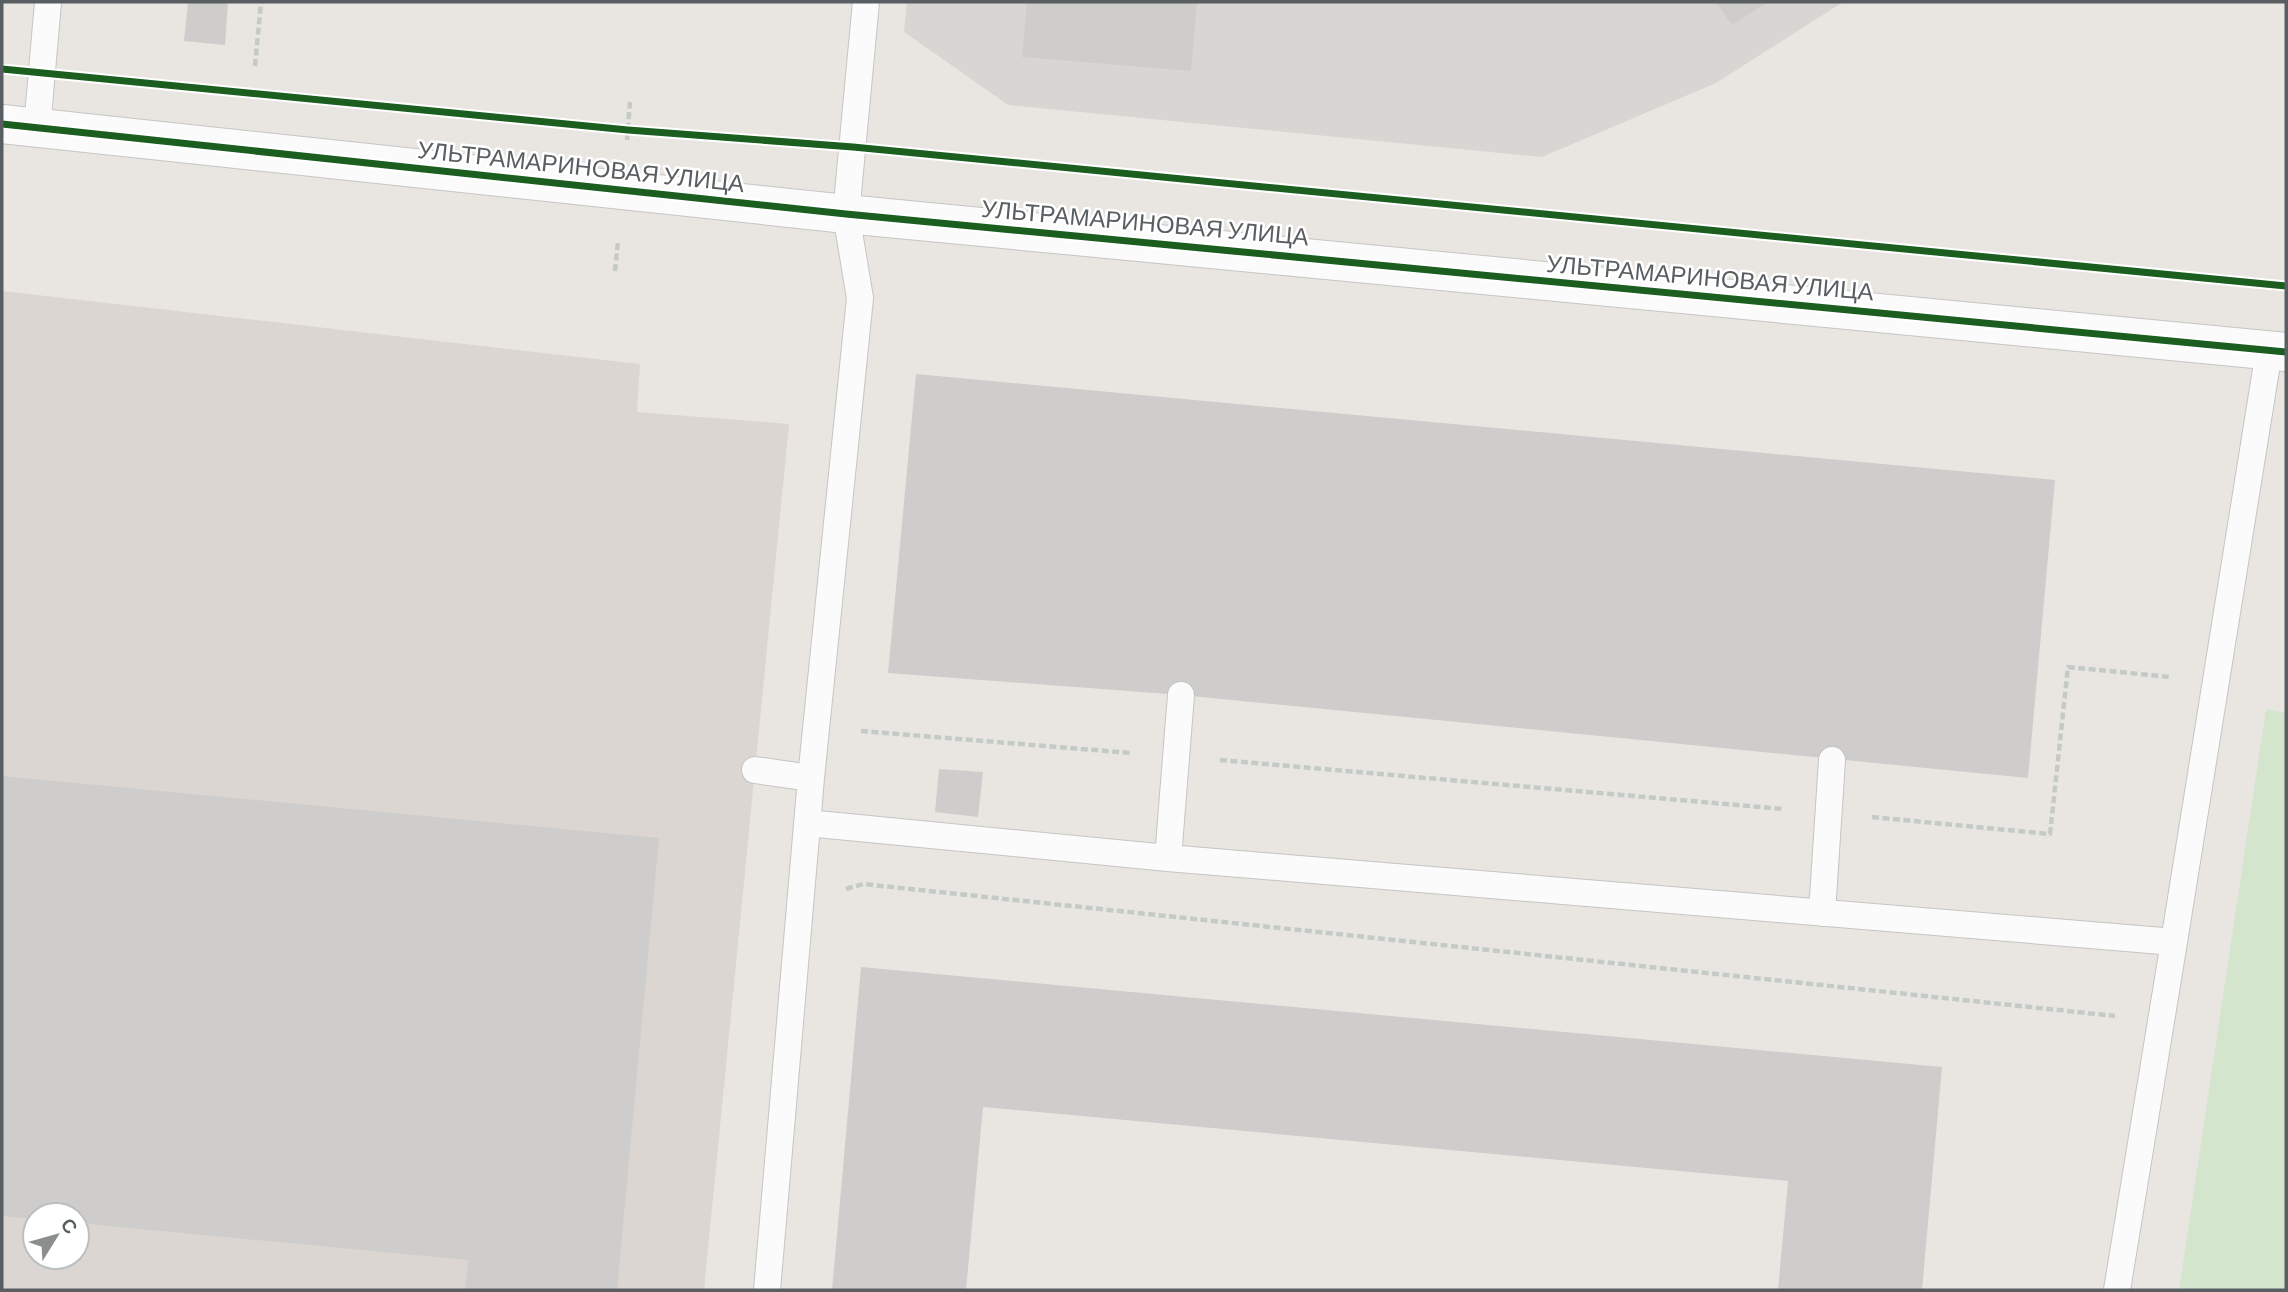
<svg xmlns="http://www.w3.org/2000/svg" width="2288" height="1292" viewBox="0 0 2288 1292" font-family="Barlow,sans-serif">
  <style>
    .industrial { fill: #d9d5d2 }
    .education { fill: #dbd6d1; fill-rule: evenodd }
    .green { fill: #d4e5cd }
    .building { fill: #cfcdcb }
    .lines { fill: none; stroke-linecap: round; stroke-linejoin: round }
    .service-casing { stroke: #c5c5c4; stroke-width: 28 }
    .minor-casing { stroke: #c5c5c4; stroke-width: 40 }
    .path { stroke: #c4cbc6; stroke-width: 4.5; stroke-dasharray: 7 3.5; stroke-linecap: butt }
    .service { stroke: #fcfbfb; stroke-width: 26 }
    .minor { stroke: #fcfbfb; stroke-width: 38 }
    .cycleway-casing { stroke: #fff; stroke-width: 11 }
    .cycleway { stroke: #1b5e20; stroke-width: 7 }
    .labels { text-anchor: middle; stroke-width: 5; stroke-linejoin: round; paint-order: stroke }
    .street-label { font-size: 24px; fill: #585e61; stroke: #fff }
  </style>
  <rect width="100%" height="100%" fill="#e9e6e2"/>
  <!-- industrial -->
  <path class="industrial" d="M 907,2 L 1843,2 L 1716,83 L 1542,157 L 1008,105 L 904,32 Z"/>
  <!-- education -->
  <path class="education" d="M 2,291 L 640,364 L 637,412 L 789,424 L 704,1290 L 2,1290 ZM 35,1215 L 77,1215 L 77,1257 L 35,1257 Z"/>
  <!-- green -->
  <path class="green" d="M 2266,709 L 2286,713 L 2286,1290 L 2179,1290 Z"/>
  <!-- building -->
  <path class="building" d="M 188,2 L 228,2 L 225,45 L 184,41 Z
    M 1027,2 L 1197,2 L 1191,71 L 1022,57 Z
    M 1716,2 L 1768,2 L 1732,25 Z
    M 916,374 L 2055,480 L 2028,778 L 1181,695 L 888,673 Z
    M 939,769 L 983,772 L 978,817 L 935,812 Z
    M 2,776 L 659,838 L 617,1290 L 465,1290 L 468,1260 L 77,1223 L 77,1215 L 35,1215 L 35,1219 L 2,1216 Z
    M 861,967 L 1942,1067 L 1922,1290 L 1778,1290 L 1788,1181 L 983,1107 L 966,1290 L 832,1290 Z"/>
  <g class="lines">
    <!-- service casing -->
    <g class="service-casing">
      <path id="service" d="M 37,128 L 48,2
        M 755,770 L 811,778
        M 807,823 L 1168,858 L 2174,942 L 2269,351
        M 1168,858 L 1181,695
        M 1822,913 L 1832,760
        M 767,1290 L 811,778 L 860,298 L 846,214 L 866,2
        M 2117,1290 L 2174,942"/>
    </g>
    <!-- minor casing -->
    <g class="minor-casing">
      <path id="minor" d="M 2,124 L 846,214 L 2286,352"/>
    </g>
    <!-- path -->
    <path class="path" d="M 255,66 L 261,2
      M 627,140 L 630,102
      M 615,271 L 618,241
      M 861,731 L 1131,753
      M 1220,760 L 1783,809
      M 1872,817 L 2050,834 L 2068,667 L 2170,677
      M 846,889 L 863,884 L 2115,1016"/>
    <!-- service -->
    <use href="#service" class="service"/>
    <!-- minor -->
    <use href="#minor" class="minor"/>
    <!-- cycleway casing -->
    <g class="cycleway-casing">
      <path id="cycleway" d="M 2,69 L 628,130 L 853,147 L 2286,286
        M 2,124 L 846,214 L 2286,352"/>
    </g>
    <!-- cycleway -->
    <use href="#cycleway" class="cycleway"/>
  </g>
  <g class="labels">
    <!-- street labels -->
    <g class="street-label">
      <text transform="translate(581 167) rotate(6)" y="8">УЛЬТРАМАРИНОВАЯ УЛИЦА</text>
      <text transform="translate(1145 223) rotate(5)" y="8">УЛЬТРАМАРИНОВАЯ УЛИЦА</text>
      <text transform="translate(1710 278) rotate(5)" y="8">УЛЬТРАМАРИНОВАЯ УЛИЦА</text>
    </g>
  </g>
  <!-- border -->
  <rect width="2288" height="1292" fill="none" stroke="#585e61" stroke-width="7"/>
  <!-- north arrow -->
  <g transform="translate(56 1236) rotate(53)"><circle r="33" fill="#ffffff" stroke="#bcbfc0" stroke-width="2"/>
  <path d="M0-5L12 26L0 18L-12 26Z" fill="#8b8e8e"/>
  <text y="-10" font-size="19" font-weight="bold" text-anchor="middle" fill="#585e61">С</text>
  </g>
</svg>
